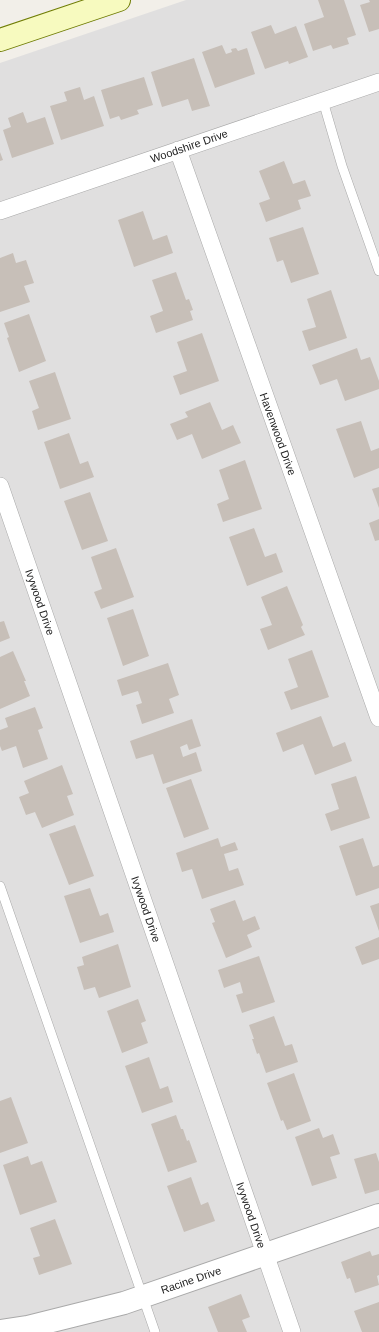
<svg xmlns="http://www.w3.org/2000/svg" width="379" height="1332" viewBox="0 0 379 1332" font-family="Helvetica,sans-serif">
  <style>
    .residential { fill: #e0dfdf }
    .building { fill: #c7bfb8 }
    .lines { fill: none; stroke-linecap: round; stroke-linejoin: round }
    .service-casing { stroke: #a9a9a9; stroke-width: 10 }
    .minor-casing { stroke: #a9a9a9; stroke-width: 18 }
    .tertiary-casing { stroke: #a9a9a9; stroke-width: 24 }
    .secondary-casing { stroke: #707d05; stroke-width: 24 }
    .service { stroke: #fff; stroke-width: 9 }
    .minor { stroke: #fff; stroke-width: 17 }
    .tertiary { stroke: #fff; stroke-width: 22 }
    .secondary { stroke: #f7fabf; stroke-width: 22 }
    .labels { text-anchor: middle; stroke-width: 3; stroke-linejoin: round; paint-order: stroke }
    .street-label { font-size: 11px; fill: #222; stroke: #fff }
  </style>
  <rect width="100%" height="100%" fill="#f2efe9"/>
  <!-- residential -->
  <path class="residential" d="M 186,0 L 379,0 L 379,1332 L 0,1332 L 0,63 Z"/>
  <!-- building -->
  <path class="building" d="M 318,0 L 344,0 L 356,35 L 347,38 L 349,44 L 333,49 L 331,45 L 313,51 L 304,24 L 324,17 Z
    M 369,0 L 379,0 L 379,29 L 369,32 L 360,5 L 370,2 Z
    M 271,25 L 275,34 L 296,26 L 308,57 L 289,64 L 288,61 L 265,69 L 251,32 Z
    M 222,45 L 226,54 L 232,52 L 231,49 L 236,48 L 238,51 L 247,48 L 255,74 L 215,88 L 202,52 Z
    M 194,58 L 210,106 L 192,111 L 188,99 L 162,107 L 151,72 Z
    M 144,77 L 153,105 L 137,110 L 139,114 L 121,120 L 119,116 L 110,119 L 101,90 Z
    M 80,87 L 84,100 L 94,96 L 104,126 L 61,140 L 50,106 L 67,101 L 64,92 Z
    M 23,112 L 27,123 L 45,117 L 54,144 L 12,158 L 3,130 L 11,127 L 8,118 Z
    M 0,152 L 3,160 L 0,161 Z
    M 284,161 L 293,184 L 305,180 L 311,196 L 298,200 L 301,209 L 266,222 L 259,203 L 270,199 L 259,171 Z
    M 143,211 L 153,240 L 167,235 L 173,253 L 134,267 L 118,220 Z
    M 303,227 L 319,274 L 291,283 L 283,260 L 277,262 L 269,238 Z
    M 13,253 L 16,263 L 26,260 L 34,283 L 24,286 L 30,302 L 0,312 L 0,258 Z
    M 176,272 L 186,300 L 189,299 L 193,310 L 190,311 L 193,320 L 156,333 L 150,316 L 163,311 L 152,280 Z
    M 331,290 L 347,338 L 309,351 L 302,331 L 316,327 L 307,299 Z
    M 29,314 L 46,361 L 19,372 L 7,338 L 9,337 L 4,323 Z
    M 202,333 L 219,381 L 180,395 L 173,376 L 187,371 L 177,342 Z
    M 357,348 L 361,360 L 370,357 L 379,381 L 379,389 L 345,401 L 337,379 L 320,385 L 312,365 Z
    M 55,372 L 71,419 L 38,430 L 32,411 L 39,408 L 29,381 Z
    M 210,402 L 222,430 L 233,425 L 241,443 L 202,459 L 192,434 L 177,440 L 170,424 L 188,417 L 185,412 Z
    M 361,421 L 371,451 L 379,448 L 379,468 L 354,478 L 336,429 Z
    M 69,433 L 80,464 L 88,461 L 94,477 L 60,489 L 44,442 Z
    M 245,460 L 262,509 L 223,522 L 217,504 L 229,499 L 219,470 Z
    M 379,487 L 379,508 L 372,489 Z
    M 90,492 L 108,541 L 82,550 L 64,501 Z
    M 379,519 L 379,540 L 375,541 L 369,523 Z
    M 254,528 L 265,557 L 276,553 L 283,572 L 247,586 L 229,537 Z
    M 116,548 L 134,597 L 101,609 L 94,592 L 102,589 L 91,557 Z
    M 287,586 L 303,625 L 301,627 L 305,635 L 268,650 L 260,629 L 272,625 L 261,597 Z
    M 133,609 L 149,656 L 123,666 L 107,618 Z
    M 4,621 L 10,638 L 0,642 L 0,622 Z
    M 312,650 L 329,697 L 291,710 L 284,692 L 298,687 L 288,659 Z
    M 13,651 L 26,681 L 24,681 L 30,696 L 0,709 L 0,657 Z
    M 168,663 L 179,695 L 169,699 L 174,713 L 142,724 L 136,705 L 142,703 L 138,691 L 122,696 L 117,680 Z
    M 35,707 L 43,728 L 38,730 L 48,759 L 23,768 L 16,746 L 2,751 L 0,746 L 0,730 L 8,727 L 5,718 Z
    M 321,716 L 333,747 L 345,742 L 352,761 L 315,775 L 303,744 L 283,752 L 276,733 Z
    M 192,719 L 201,746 L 189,750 L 187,744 L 180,747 L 183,757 L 196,752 L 202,771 L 163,784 L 153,754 L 136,759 L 130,741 Z
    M 62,765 L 73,794 L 67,796 L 74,815 L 42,828 L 35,812 L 26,815 L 19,797 L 29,793 L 24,781 Z
    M 356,776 L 370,818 L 331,831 L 325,814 L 339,809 L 331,784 Z
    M 191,779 L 209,829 L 184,838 L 166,788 Z
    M 75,825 L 94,876 L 69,885 L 49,834 Z
    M 218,838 L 221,847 L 235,842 L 238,850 L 224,854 L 229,871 L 238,868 L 244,885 L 202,899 L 192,869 L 182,872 L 176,853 Z
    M 363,838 L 373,867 L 379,865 L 379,888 L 356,896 L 339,846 Z
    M 90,888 L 100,916 L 108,913 L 114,932 L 80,943 L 64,896 Z
    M 235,900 L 243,921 L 255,916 L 260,929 L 247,935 L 252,947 L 226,958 L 212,923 L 215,922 L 210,909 Z
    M 379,903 L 379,931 L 370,906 Z
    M 379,937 L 379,959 L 362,965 L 355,947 Z
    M 118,944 L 131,987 L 99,998 L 95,987 L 84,990 L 77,967 L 84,965 L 82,957 Z
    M 259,956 L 275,1002 L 242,1013 L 236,995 L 243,993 L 240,982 L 224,988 L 218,970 Z
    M 138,999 L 146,1021 L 141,1023 L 148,1043 L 122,1053 L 107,1011 Z
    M 274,1016 L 285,1046 L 292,1044 L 298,1062 L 266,1073 L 259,1053 L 257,1054 L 252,1039 L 254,1039 L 249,1025 Z
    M 149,1057 L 160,1089 L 168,1086 L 173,1102 L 142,1113 L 125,1066 Z
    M 294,1073 L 311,1121 L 287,1130 L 283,1120 L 281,1121 L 267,1083 Z
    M 11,1097 L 28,1143 L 0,1153 L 0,1101 Z
    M 176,1115 L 181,1129 L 183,1129 L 187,1141 L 189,1140 L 197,1162 L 168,1172 L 151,1124 Z
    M 319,1128 L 323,1138 L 333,1134 L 340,1154 L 330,1157 L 337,1178 L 312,1186 L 295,1137 Z
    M 376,1153 L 379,1162 L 379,1190 L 365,1194 L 354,1159 Z
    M 28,1156 L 31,1165 L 42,1161 L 57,1202 L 20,1215 L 3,1165 Z
    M 191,1177 L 201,1205 L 208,1202 L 215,1221 L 184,1232 L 167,1186 Z
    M 55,1219 L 72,1264 L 39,1275 L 33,1258 L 40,1256 L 30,1228 Z
    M 370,1251 L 372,1256 L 379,1254 L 379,1275 L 377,1276 L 379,1285 L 355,1293 L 350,1278 L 347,1279 L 341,1262 Z
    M 241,1294 L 250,1317 L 242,1320 L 247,1332 L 218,1332 L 208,1307 Z
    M 379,1302 L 379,1332 L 362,1332 L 354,1311 Z"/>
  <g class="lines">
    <!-- service casing -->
    <g class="service-casing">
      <path id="service" d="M 323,101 L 342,166 L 379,271
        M 0,886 L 155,1332"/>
    </g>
    <!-- minor casing -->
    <g class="minor-casing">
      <path id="minor" d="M 178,150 L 379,718
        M 0,211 L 379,82
        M 0,486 L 292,1332"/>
    </g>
    <!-- tertiary casing -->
    <g class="tertiary-casing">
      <path id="tertiary" d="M 0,1331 L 28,1327 L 124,1303 L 379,1215"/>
    </g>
    <!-- secondary casing -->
    <g class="secondary-casing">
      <path id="secondary" d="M 0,40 L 119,0"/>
    </g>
    <!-- service -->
    <use href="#service" class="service"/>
    <!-- minor -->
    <use href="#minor" class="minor"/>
    <!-- tertiary -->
    <use href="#tertiary" class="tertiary"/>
    <!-- secondary -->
    <use href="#secondary" class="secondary"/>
  </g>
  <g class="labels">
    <!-- street labels -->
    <g class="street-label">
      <text transform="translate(189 146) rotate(-19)" y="4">Woodshire Drive</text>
      <text transform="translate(278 434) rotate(70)" y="4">Havenwood Drive</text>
      <text transform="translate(40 602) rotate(71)" y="4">Ivywood Drive</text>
      <text transform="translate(146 909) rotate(71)" y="4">Ivywood Drive</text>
      <text transform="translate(251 1215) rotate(71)" y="4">Ivywood Drive</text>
      <text transform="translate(191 1280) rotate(-19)" y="4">Racine Drive</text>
    </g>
  </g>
</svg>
